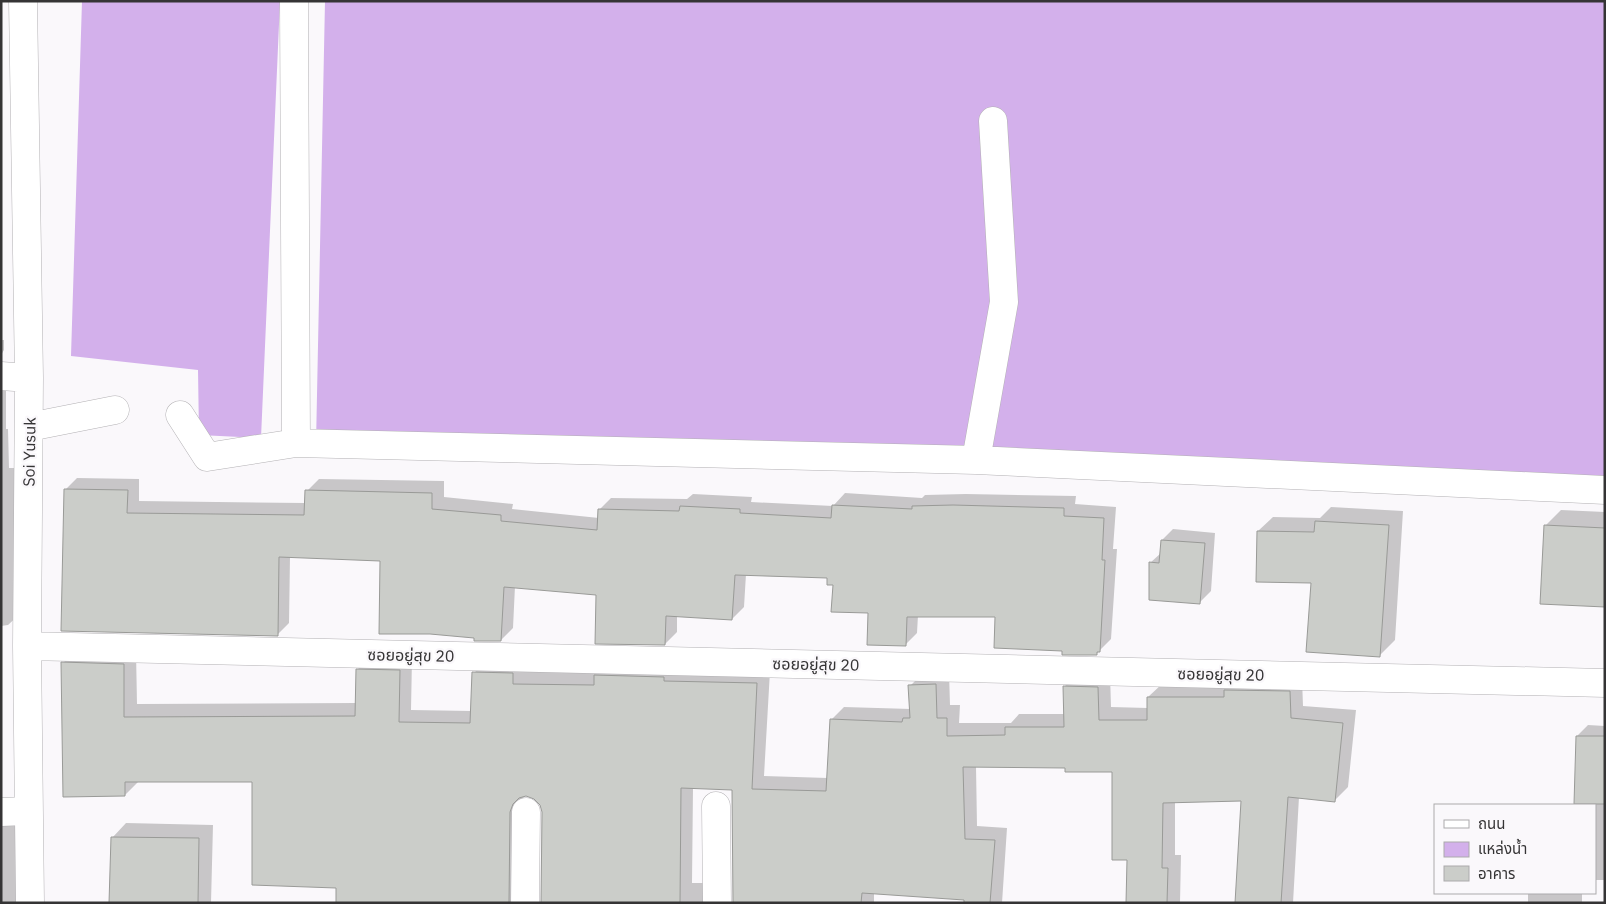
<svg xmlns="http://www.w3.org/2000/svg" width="1606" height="904" viewBox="0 0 1606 904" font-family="'IBM Plex Sans','Noto Sans Thai',sans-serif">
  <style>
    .water { fill: #d3b0eb }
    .shadow { fill: #0003 }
    .building { fill: #cbcdc9; stroke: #999a97 }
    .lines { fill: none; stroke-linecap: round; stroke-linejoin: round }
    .minor-casing { stroke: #b3b1b4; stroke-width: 29 }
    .minor { stroke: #fff; stroke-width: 28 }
    .labels { text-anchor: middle; stroke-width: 4.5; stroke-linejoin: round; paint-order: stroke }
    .street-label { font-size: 16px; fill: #353435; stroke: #faf8fb }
  </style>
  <rect width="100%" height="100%" fill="#faf8fb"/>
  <!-- water -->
  <path class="water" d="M 82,1 L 280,1 L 261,438 L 199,435 L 198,370 L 71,356 Z
    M 325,1 L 1605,1 L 1605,477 L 316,444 Z"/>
  <!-- shadow -->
  <path class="shadow" d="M 1,340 L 4,340 L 4,350 L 1,355 Z
    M 1,371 L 6,376 L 6,429 L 8,429 L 9,468 L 18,468 L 22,612 L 8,625 L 1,626 Z
    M 77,478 L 139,479 L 139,501 L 306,503 L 307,491 L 319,479 L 444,481 L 444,497 L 513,504 L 512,509 L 599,518 L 599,510 L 611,498 L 687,499 L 693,494 L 752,497 L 751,502 L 833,506 L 845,493 L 922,498 L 925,495 L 966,494 L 1076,496 L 1075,504 L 1116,507 L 1113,549 L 1117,549 L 1111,639 L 1096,654 L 1063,650 L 997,616 L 918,615 L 917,633 L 905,645 L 829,577 L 746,574 L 744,607 L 732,619 L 677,615 L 677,632 L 665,644 L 598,594 L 515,586 L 513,628 L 501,640 L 475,637 L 381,559 L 290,557 L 289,623 L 277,635 L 65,490 Z
    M 1331,507 L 1403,511 L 1395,640 L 1380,655 L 1312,582 L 1258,531 L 1273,517 L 1320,518 Z
    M 1561,510 L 1605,512 L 1605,606 L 1545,526 Z
    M 1173,529 L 1215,533 L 1211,591 L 1200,602 L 1150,563 L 1161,553 L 1162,540 Z
    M 76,650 L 136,651 L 137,704 L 356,703 L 357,670 L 370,657 L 412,658 L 411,710 L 472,711 L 474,673 L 487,660 L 770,671 L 764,776 L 828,778 L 831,720 L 844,707 L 911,709 L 910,686 L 923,673 L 949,672 L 950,705 L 960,705 L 959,723 L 1011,723 L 1019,714 L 1065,714 L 1065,686 L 1078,673 L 1110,674 L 1111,707 L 1148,708 L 1148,697 L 1162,684 L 1302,679 L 1303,706 L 1356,710 L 1348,787 L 1335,800 L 1299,797 L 1293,903 L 1237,903 L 1242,800 L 1175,801 L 1175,855 L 1181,855 L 1180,903 L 1127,903 L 1128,858 L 1113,771 L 1066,767 L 976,766 L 977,826 L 1007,828 L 1002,903 L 965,903 L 965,899 L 874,892 L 874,903 L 734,903 L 733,789 L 693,788 L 692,883 L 714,883 L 722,903 L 542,903 L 543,812 L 540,803 L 534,797 L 526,795 L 523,798 L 522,889 L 529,903 L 337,903 L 337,887 L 254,781 L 138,782 L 125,795 L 63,663 Z
    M 1588,725 L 1605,726 L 1605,880 L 1595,880 L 1595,805 L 1580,805 L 1577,736 Z
    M 1,814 L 22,817 L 20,903 L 1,903 Z
    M 126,823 L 213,825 L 211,903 L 111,903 L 112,838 Z
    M 1528,893 L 1582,893 L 1582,903 L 1528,903 Z"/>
  <!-- building -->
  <path class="building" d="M 64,489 L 128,490 L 127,513 L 304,515 L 305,490 L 432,493 L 432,509 L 501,515 L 501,521 L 597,530 L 598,509 L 679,511 L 680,506 L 740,509 L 740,513 L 831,518 L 832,505 L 912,509 L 912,506 L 953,505 L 1064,508 L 1064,516 L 1104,518 L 1102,560 L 1105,560 L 1100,652 L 1097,652 L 1097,655 L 1062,655 L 1062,651 L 994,648 L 995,617 L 907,617 L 906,646 L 867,645 L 868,613 L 831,612 L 833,585 L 827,585 L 827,578 L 735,575 L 732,620 L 666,616 L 665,645 L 595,644 L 596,595 L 504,587 L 501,641 L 474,641 L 474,638 L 430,634 L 379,634 L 380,561 L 279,557 L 278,636 L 61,631 Z
    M 1315,521 L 1389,525 L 1380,657 L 1306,652 L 1311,583 L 1256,582 L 1257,531 L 1314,532 Z
    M 1544,525 L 1605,528 L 1605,607 L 1540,604 Z
    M 1161,540 L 1205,543 L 1200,604 L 1149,600 L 1149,562 L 1159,563 Z
    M 61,662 L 124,664 L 124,717 L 355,716 L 356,669 L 400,670 L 399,722 L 470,723 L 472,672 L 513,673 L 513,684 L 594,685 L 594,675 L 664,677 L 664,681 L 757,683 L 752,789 L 826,791 L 830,719 L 902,722 L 903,718 L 910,718 L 908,685 L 936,684 L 937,718 L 947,718 L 947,736 L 1005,735 L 1005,727 L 1064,727 L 1063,686 L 1098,687 L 1099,720 L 1147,720 L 1147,697 L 1224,697 L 1224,690 L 1290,691 L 1291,718 L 1343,723 L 1335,802 L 1288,797 L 1281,903 L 1235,903 L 1241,801 L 1163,803 L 1162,868 L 1168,868 L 1167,903 L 1126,903 L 1127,860 L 1112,860 L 1112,772 L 1065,772 L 1065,768 L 963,767 L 965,839 L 995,840 L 990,903 L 964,903 L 964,900 L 862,893 L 861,903 L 733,903 L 732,790 L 681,788 L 680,903 L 541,903 L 542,812 L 540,805 L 534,799 L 526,796 L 519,798 L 513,804 L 510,812 L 509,903 L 336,903 L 336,888 L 252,885 L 252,782 L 125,782 L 125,796 L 63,797 Z
    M 1576,736 L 1605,736 L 1605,804 L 1574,804 Z
    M 111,837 L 199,838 L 198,903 L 109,903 Z"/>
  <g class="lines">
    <!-- minor casing -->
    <g class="minor-casing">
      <path id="minor" d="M 23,1 L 29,378 L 27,646 L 30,903
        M 294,1 L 296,443 L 976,460 L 1605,490
        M 1,376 L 29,378
        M 180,415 L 207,457 L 296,443
        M 29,427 L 115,410
        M 976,460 L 1004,302 L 993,121
        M 27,646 L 1605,683
        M 716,806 L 717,903
        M 1,812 L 27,811
        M 525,903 L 526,812"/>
    </g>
    <!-- minor -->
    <use href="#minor" class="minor"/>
  </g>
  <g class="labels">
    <!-- street labels -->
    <g class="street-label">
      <text transform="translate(29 452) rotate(-89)" y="6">Soi Yusuk</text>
      <text transform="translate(411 655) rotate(1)" y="6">ซอยอยู่สุข 20</text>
      <text transform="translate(816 664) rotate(1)" y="6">ซอยอยู่สุข 20</text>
      <text transform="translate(1221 674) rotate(1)" y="6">ซอยอยู่สุข 20</text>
    </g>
  </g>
  <!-- border -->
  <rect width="1606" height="904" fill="none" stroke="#353435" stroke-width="5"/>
  <!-- legend -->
  <rect x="1434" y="804" width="162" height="90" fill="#faf8fb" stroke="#abaaac"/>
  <rect x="1444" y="820" width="25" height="8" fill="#ffffff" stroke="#abaaac"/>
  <text x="1478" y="829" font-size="15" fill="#353435">ถนน</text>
  <rect x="1444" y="842" width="25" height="15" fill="#d3b0eb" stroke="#abaaac"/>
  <text x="1478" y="854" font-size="15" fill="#353435">แหล่งน้ำ</text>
  <rect x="1444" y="866" width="25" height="15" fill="#cbcdc9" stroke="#abaaac"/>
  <text x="1478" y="879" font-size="15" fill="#353435">อาคาร</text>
</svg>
